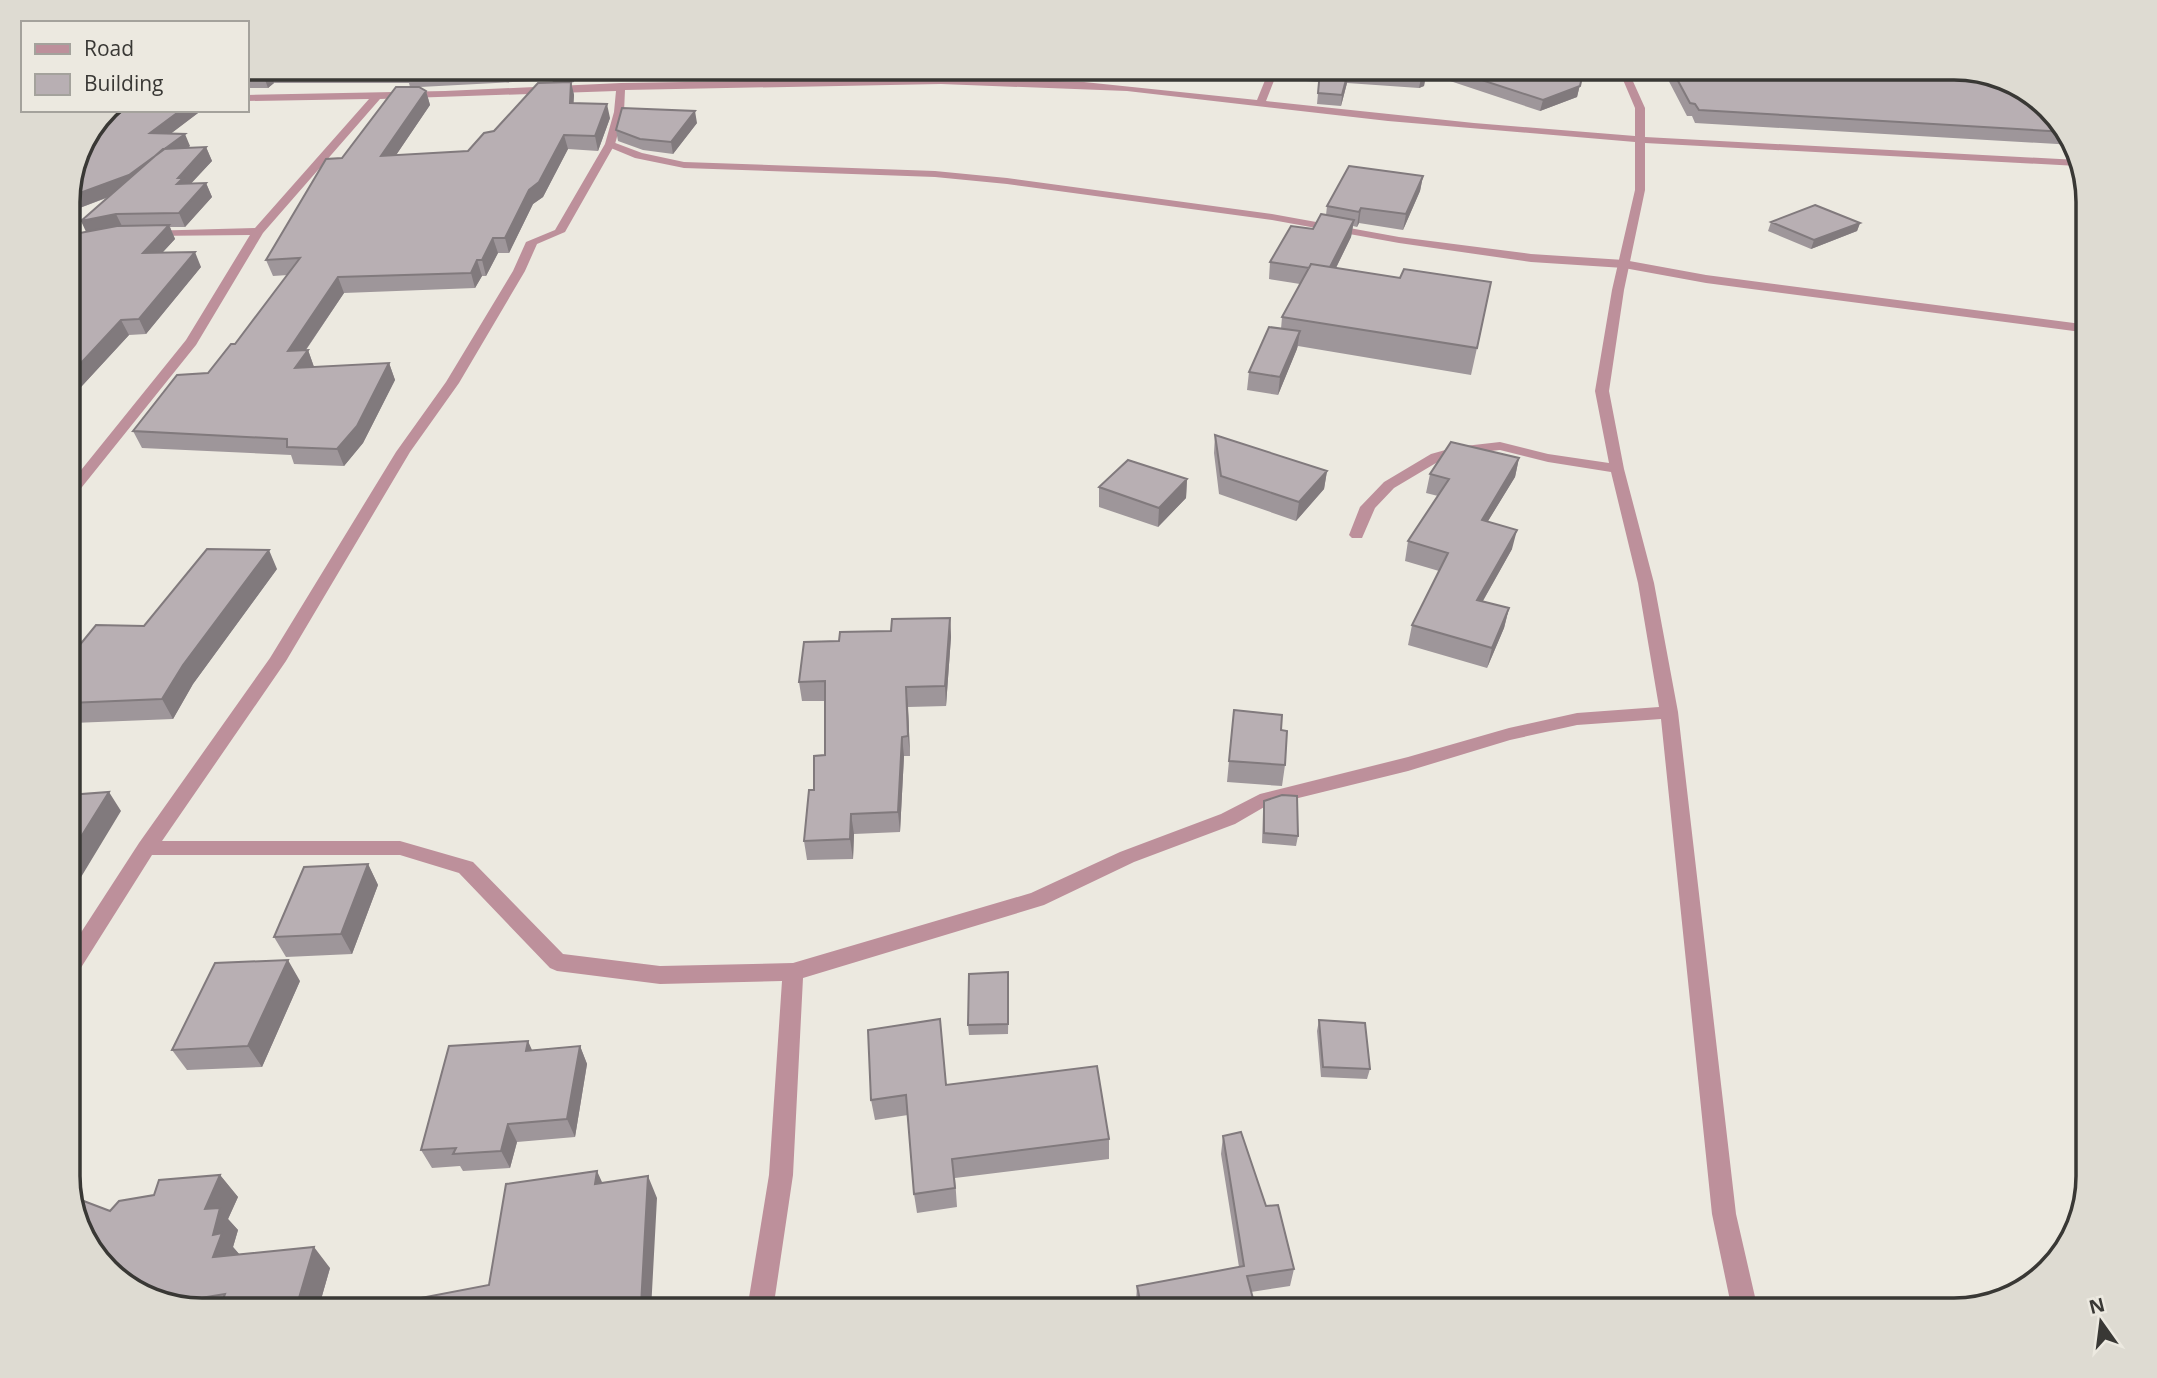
<svg xmlns="http://www.w3.org/2000/svg" width="2157" height="1378" viewBox="0 0 2157 1378" font-family="'Open Sans',sans-serif">
  <style>
    .lines { fill: none; stroke-linecap: round; stroke-linejoin: round }
    .lane { fill: #bd909b; fill-rule: evenodd }
    .street { fill: #bd909b; fill-rule: evenodd }
    .wall { fill: #9e969a; fill-rule: evenodd }
    .shaded-wall { fill: #817a7d }
    .building { fill: #b8afb3; stroke: #817a7d; stroke-width: 2 }
    .rim { fill: none; stroke: #393835; stroke-width: 3.5 }
  </style>
  <rect width="100%" height="100%" fill="#ece9e0"/>
  <g class="lines">
    <!-- lane -->
    <path class="lane" d="M 610,141 L 642,153 L 684,162 L 935,171 L 1007,178 L 1272,214 L 1399,237 L 1531,254 L 1624,260 L 1706,275 L 2089,325 L 2089,333 L 1706,283 L 1624,268 L 1531,262 L 1399,243 L 1272,220 L 1007,184 L 935,177 L 684,168 L 635,158 L 606,146 L 605,144 Z"/>
    <!-- street -->
    <path class="street" d="M 1270,68 L 1279,68 L 1266,101 L 1474,123 L 1635,136 L 1635,108 L 1618,68 L 1627,68 L 1645,108 L 1645,137 L 2078,160 L 2078,166 L 1645,143 L 1645,190 L 1624,290 L 1609,391 L 1624,469 L 1654,583 L 1678,712 L 1736,1214 L 1758,1310 L 1732,1310 L 1712,1214 L 1661,719 L 1577,725 L 1510,740 L 1408,771 L 1266,806 L 1235,824 L 1134,862 L 1044,905 L 803,978 L 793,1175 L 773,1310 L 747,1310 L 769,1175 L 782,981 L 660,984 L 557,971 L 550,968 L 459,873 L 400,855 L 152,855 L 77,974 L 69,976 L 69,951 L 139,843 L 270,658 L 396,452 L 446,382 L 513,271 L 526,242 L 555,230 L 605,144 L 614,112 L 616,91 L 380,99 L 263,233 L 196,345 L 74,497 L 69,498 L 69,485 L 186,340 L 250,235 L 149,236 L 145,235 L 145,231 L 255,228 L 369,99 L 247,101 L 247,95 L 445,91 L 621,83 L 941,78 L 1084,82 L 1257,100 ZM 941,84 L 1127,91 L 1388,121 L 1635,142 L 1635,190 L 1612,290 L 1595,391 L 1609,463 L 1548,454 L 1500,442 L 1456,447 L 1431,454 L 1384,482 L 1360,507 L 1349,535 L 1352,538 L 1362,538 L 1375,508 L 1394,488 L 1441,460 L 1462,454 L 1500,450 L 1548,462 L 1611,472 L 1638,583 L 1659,707 L 1577,713 L 1509,728 L 1408,757 L 1260,794 L 1221,814 L 1120,852 L 1031,893 L 793,963 L 660,966 L 563,954 L 473,862 L 400,841 L 162,841 L 286,661 L 410,452 L 459,383 L 525,271 L 537,244 L 565,232 L 615,144 L 624,112 L 625,90 Z"/>
  </g>
  <!-- wall -->
  <path class="wall" d="M 247,68 L 575,68 L 574,82 L 571,83 L 574,95 L 573,103 L 610,118 L 598,151 L 568,149 L 543,197 L 533,204 L 509,253 L 498,253 L 486,276 L 482,276 L 475,288 L 344,293 L 306,350 L 308,350 L 314,367 L 389,363 L 395,380 L 363,443 L 344,466 L 294,464 L 291,455 L 142,448 L 133,431 L 208,373 L 235,344 L 288,275 L 273,276 L 266,260 L 342,158 L 410,87 L 409,83 L 274,83 L 268,88 L 247,88 ZM 552,80 L 553,82 L 468,151 L 396,155 L 430,105 L 426,91 L 420,87 Z
    M 1294,68 L 1584,68 L 1577,97 L 1540,111 L 1426,73 L 1424,86 L 1419,88 L 1347,83 L 1341,106 L 1317,104 L 1319,82 L 1293,80 Z
    M 1662,68 L 1955,68 L 2029,91 L 2071,136 L 2074,145 L 1695,123 L 1692,116 L 1687,116 Z
    M 106,110 L 202,110 L 171,133 L 190,146 L 187,148 L 206,147 L 212,161 L 191,183 L 206,183 L 212,197 L 185,227 L 170,227 L 175,239 L 162,253 L 201,267 L 146,334 L 129,335 L 69,400 L 86,232 L 109,197 L 69,212 Z
    M 697,123 L 673,154 L 643,150 L 618,141 L 616,130 Z
    M 1423,176 L 1420,191 L 1403,230 L 1359,223 L 1357,227 L 1353,226 L 1351,237 L 1336,268 L 1477,348 L 1471,375 L 1298,346 L 1278,395 L 1247,390 L 1249,372 L 1281,329 L 1282,317 L 1300,284 L 1269,279 L 1270,262 L 1313,229 L 1326,215 L 1327,206 Z
    M 1771,222 L 1860,223 L 1857,231 L 1811,249 L 1768,231 Z
    M 1215,435 L 1327,471 L 1324,489 L 1296,521 L 1219,494 L 1214,453 Z
    M 1519,458 L 1515,477 L 1488,521 L 1512,549 L 1483,601 L 1509,608 L 1504,628 L 1487,668 L 1408,645 L 1412,625 L 1439,571 L 1405,561 L 1408,541 L 1438,496 L 1426,493 L 1430,474 Z
    M 1187,479 L 1186,498 L 1158,527 L 1099,507 L 1099,487 Z
    M 277,569 L 193,684 L 173,719 L 73,723 L 69,730 L 69,658 Z
    M 950,618 L 951,637 L 946,706 L 908,707 L 910,756 L 904,756 L 900,832 L 854,834 L 853,859 L 807,860 L 804,841 L 814,790 L 825,755 L 825,701 L 802,701 L 799,682 L 839,641 L 891,631 Z
    M 1281,730 L 1285,765 L 1282,786 L 1227,782 L 1229,761 Z
    M 1264,801 L 1298,836 L 1296,846 L 1262,843 L 1263,811 Z
    M 368,864 L 378,885 L 352,954 L 286,957 L 274,937 Z
    M 300,981 L 262,1067 L 187,1070 L 172,1050 Z
    M 1009,983 L 1008,1034 L 969,1035 L 968,1025 Z
    M 1319,1020 L 1370,1069 L 1367,1079 L 1321,1077 L 1317,1031 Z
    M 580,1046 L 587,1064 L 575,1137 L 517,1142 L 510,1168 L 463,1171 L 460,1166 L 432,1168 L 421,1150 L 533,1050 Z
    M 946,1085 L 1109,1139 L 1109,1159 L 955,1178 L 957,1207 L 917,1213 L 914,1194 L 908,1115 L 875,1120 L 871,1100 Z
    M 1223,1136 L 1266,1206 L 1294,1269 L 1290,1286 L 1251,1292 L 1256,1310 L 1137,1310 L 1136,1302 L 1137,1286 L 1239,1267 L 1221,1154 Z
    M 220,1175 L 238,1197 L 228,1219 L 238,1230 L 233,1247 L 239,1254 L 330,1268 L 318,1310 L 202,1310 L 128,1287 L 110,1211 L 154,1195 Z"/>
  <!-- shaded-wall -->
  <path class="shaded-wall" d="M 572,68 L 575,68 L 574,82 L 572,71 Z
    M 1584,68 L 1577,97 L 1540,111 L 1543,100 Z
    M 270,71 L 274,83 L 268,88 L 264,77 Z
    M 1348,72 L 1347,83 L 1341,106 L 1342,95 Z
    M 1426,75 L 1424,86 L 1419,88 L 1421,78 Z
    M 571,82 L 574,95 L 573,116 L 570,103 Z
    M 426,91 L 430,105 L 386,170 L 381,156 Z
    M 607,104 L 610,118 L 598,151 L 595,136 Z
    M 181,110 L 202,110 L 156,145 L 150,133 Z
    M 695,111 L 697,123 L 673,154 L 671,142 Z
    M 185,134 L 190,146 L 134,187 L 69,212 L 69,197 Z
    M 564,135 L 568,149 L 543,197 L 533,204 L 509,253 L 505,238 L 529,190 Z
    M 206,147 L 212,161 L 187,188 L 177,184 L 178,178 Z
    M 1423,176 L 1420,191 L 1403,230 L 1406,214 Z
    M 206,183 L 212,197 L 185,227 L 179,213 Z
    M 1361,208 L 1359,223 L 1357,227 L 1359,212 Z
    M 116,214 L 123,228 L 88,236 L 81,221 Z
    M 1354,220 L 1351,237 L 1326,288 L 1328,270 Z
    M 1860,223 L 1857,231 L 1811,249 L 1814,240 Z
    M 169,225 L 175,239 L 149,267 L 143,253 Z
    M 493,238 L 498,253 L 486,276 L 482,260 Z
    M 195,252 L 201,267 L 146,334 L 139,319 Z
    M 477,260 L 482,276 L 475,288 L 471,273 Z
    M 338,277 L 344,293 L 294,367 L 288,351 Z
    M 121,320 L 129,335 L 69,400 L 69,376 Z
    M 1300,331 L 1297,349 L 1278,395 L 1280,377 Z
    M 308,350 L 314,367 L 295,368 Z
    M 389,363 L 395,380 L 363,443 L 344,466 L 337,449 Z
    M 1519,458 L 1515,477 L 1477,539 L 1482,520 Z
    M 1327,471 L 1324,489 L 1296,521 L 1299,502 Z
    M 1187,479 L 1186,498 L 1158,527 L 1159,508 Z
    M 1517,530 L 1512,549 L 1472,620 L 1477,600 Z
    M 269,550 L 277,569 L 193,684 L 173,719 L 162,699 L 183,665 Z
    M 1509,608 L 1504,628 L 1487,668 L 1492,648 Z
    M 950,618 L 951,637 L 946,706 L 945,686 Z
    M 906,687 L 908,707 L 910,756 L 908,736 Z
    M 69,716 L 73,723 L 69,730 Z
    M 902,737 L 904,756 L 900,832 L 898,812 Z
    M 109,792 L 121,811 L 69,897 L 69,856 Z
    M 851,814 L 854,834 L 853,859 L 850,839 Z
    M 368,864 L 378,885 L 352,954 L 341,934 Z
    M 288,960 L 300,981 L 262,1067 L 248,1046 Z
    M 528,1041 L 536,1059 L 526,1051 Z
    M 580,1046 L 587,1064 L 575,1137 L 567,1119 Z
    M 508,1124 L 517,1142 L 510,1168 L 501,1151 Z
    M 597,1171 L 607,1193 L 595,1184 Z
    M 220,1175 L 238,1197 L 228,1219 L 238,1230 L 233,1247 L 240,1255 L 213,1257 L 213,1235 L 205,1209 Z
    M 648,1176 L 657,1198 L 651,1310 L 641,1306 Z
    M 314,1247 L 330,1268 L 318,1310 L 309,1310 L 299,1298 Z"/>
  <!-- building -->
  <path class="building" d="M 247,68 L 553,68 L 407,77 L 410,72 L 270,71 L 264,77 L 247,77 Z
    M 554,68 L 572,68 L 572,71 L 550,72 Z
    M 1294,68 L 1426,68 L 1426,75 L 1421,78 L 1348,72 L 1342,95 L 1318,93 L 1320,71 Z
    M 1445,68 L 1584,68 L 1580,86 L 1543,100 Z
    M 1671,68 L 1914,68 L 1970,73 L 2029,91 L 2067,132 L 1699,110 L 1695,104 L 1690,103 Z
    M 571,82 L 570,103 L 607,104 L 595,136 L 564,135 L 539,182 L 529,190 L 505,238 L 493,238 L 482,260 L 477,260 L 471,273 L 338,277 L 288,351 L 308,350 L 295,368 L 389,363 L 357,426 L 337,449 L 287,447 L 287,439 L 133,431 L 177,375 L 208,373 L 231,344 L 235,344 L 300,258 L 266,260 L 326,159 L 342,158 L 396,87 L 419,87 L 426,91 L 381,156 L 468,151 L 484,133 L 494,131 L 538,83 Z
    M 622,108 L 695,111 L 671,142 L 640,139 L 616,130 Z
    M 106,110 L 181,110 L 150,133 L 185,134 L 129,175 L 69,197 L 69,194 Z
    M 206,147 L 178,178 L 183,178 L 177,184 L 206,183 L 179,213 L 116,214 L 81,221 L 163,149 Z
    M 1349,166 L 1423,176 L 1406,214 L 1361,208 L 1359,212 L 1327,206 Z
    M 1815,205 L 1860,223 L 1814,240 L 1771,222 Z
    M 1321,214 L 1354,220 L 1330,267 L 1311,264 L 1309,268 L 1270,262 L 1291,226 L 1313,229 Z
    M 169,225 L 143,253 L 195,252 L 139,319 L 121,320 L 69,376 L 69,235 L 117,226 Z
    M 1311,264 L 1400,278 L 1404,269 L 1491,282 L 1477,348 L 1282,317 Z
    M 1269,327 L 1300,331 L 1280,377 L 1249,372 Z
    M 1215,435 L 1327,471 L 1299,502 L 1221,476 Z
    M 1451,442 L 1519,458 L 1482,520 L 1517,530 L 1477,600 L 1509,608 L 1492,648 L 1412,625 L 1448,553 L 1408,541 L 1449,479 L 1430,474 Z
    M 1128,460 L 1187,479 L 1159,508 L 1099,487 Z
    M 207,549 L 269,550 L 183,665 L 162,699 L 69,703 L 69,658 L 96,625 L 144,626 Z
    M 950,618 L 945,686 L 906,687 L 908,736 L 902,737 L 898,812 L 851,814 L 850,839 L 804,841 L 809,790 L 814,790 L 814,756 L 825,755 L 825,681 L 799,682 L 804,642 L 839,641 L 840,632 L 891,631 L 892,619 Z
    M 1234,710 L 1282,715 L 1281,730 L 1287,731 L 1285,765 L 1229,761 Z
    M 109,792 L 69,856 L 69,795 Z
    M 1282,795 L 1297,796 L 1298,836 L 1264,833 L 1264,801 Z
    M 368,864 L 341,934 L 274,937 L 304,867 Z
    M 288,960 L 248,1046 L 172,1050 L 215,963 Z
    M 1008,972 L 1008,1024 L 968,1025 L 969,974 Z
    M 940,1019 L 946,1085 L 1097,1066 L 1109,1139 L 952,1159 L 955,1188 L 914,1194 L 906,1095 L 871,1100 L 868,1030 Z
    M 1319,1020 L 1365,1023 L 1370,1069 L 1323,1067 Z
    M 528,1041 L 526,1051 L 580,1046 L 567,1119 L 508,1124 L 501,1151 L 453,1154 L 456,1148 L 421,1150 L 449,1046 Z
    M 1241,1132 L 1266,1206 L 1278,1205 L 1294,1269 L 1247,1276 L 1256,1310 L 1142,1310 L 1137,1286 L 1244,1266 L 1223,1136 Z
    M 597,1171 L 595,1184 L 648,1176 L 641,1306 L 660,1302 L 660,1310 L 358,1310 L 489,1285 L 506,1184 Z
    M 220,1175 L 205,1209 L 220,1208 L 213,1235 L 222,1233 L 213,1257 L 314,1247 L 299,1298 L 220,1307 L 225,1294 L 176,1302 L 128,1287 L 86,1242 L 73,1197 L 110,1211 L 119,1201 L 154,1195 L 159,1180 Z
    M 877,1304 L 878,1310 L 839,1310 Z"/>
  <!-- crop -->
  <path d="M0 0H2157V1378H0ZM202 80H1954A122 122 0 0 1 2076 202V1176A122 122 0 0 1 1954 1298H202A122 122 0 0 1 80 1176V202A122 122 0 0 1 202 80Z" fill="#dedbd2" fill-rule="evenodd"/>
  <path class="rim" d="M202 80H1954A122 122 0 0 1 2076 202V1176A122 122 0 0 1 1954 1298H202A122 122 0 0 1 80 1176V202A122 122 0 0 1 202 80Z"/>
  <!-- legend -->
  <rect x="21" y="21" width="228" height="91" fill="#ece9e0" stroke="#a4a29c" stroke-width="2"/>
  <rect x="35" y="44" width="35" height="10" fill="#bd909b" stroke="#a4a29c" stroke-width="2"/>
  <text x="84" y="56" font-size="21" fill="#393835">Road</text>
  <rect x="35" y="74" width="35" height="21" fill="#b8afb3" stroke="#a4a29c" stroke-width="2"/>
  <text x="84" y="91" font-size="21" fill="#393835">Building</text>
  <!-- north arrow -->
  <g transform="translate(2101 1322) rotate(346)" stroke="#ece9e0" stroke-width="5" paint-order="stroke">
  <path d="M0-5L12 26L0 18L-12 26Z" fill="#393835"/>
  <text y="-10" font-size="19" font-weight="bold" text-anchor="middle" fill="#393835">N</text>
  </g>
</svg>
